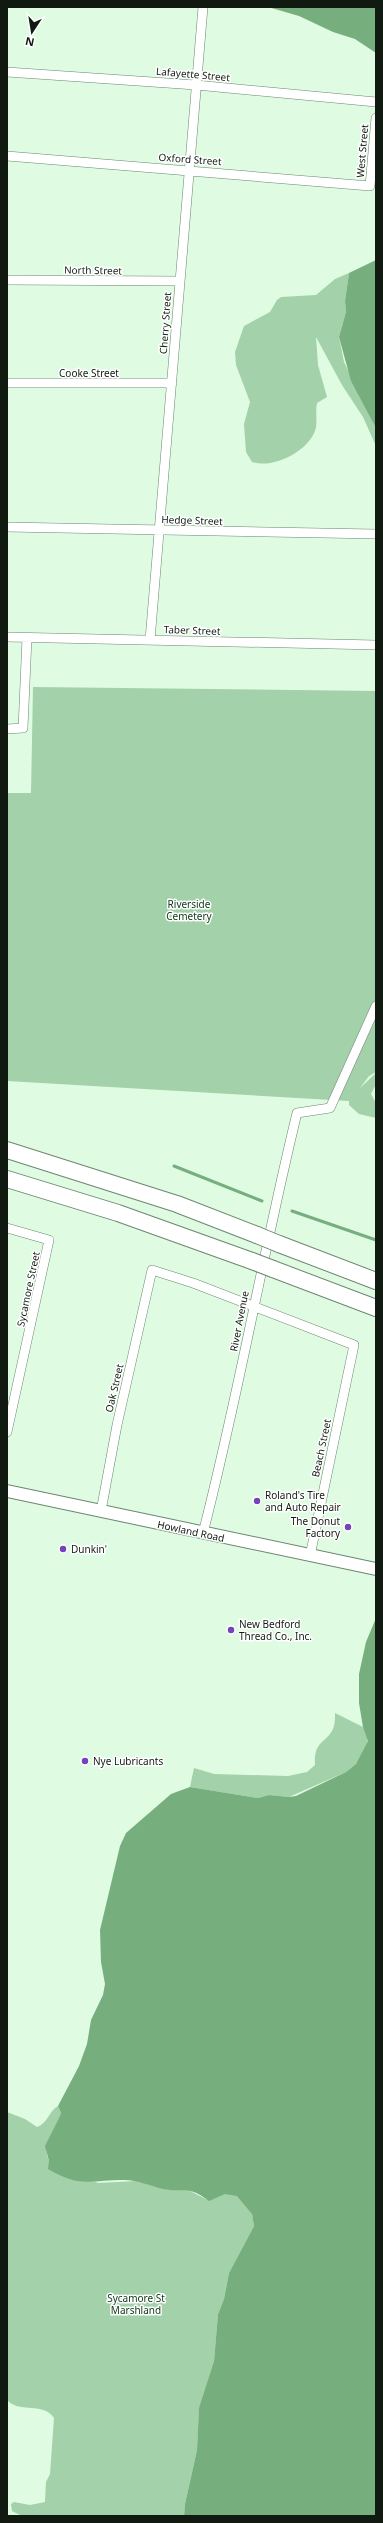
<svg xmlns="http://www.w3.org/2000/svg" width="383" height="2523" viewBox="0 0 383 2523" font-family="'Noto Sans',sans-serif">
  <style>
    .green { fill: #a3d1a9 }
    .water { fill: #76ae7e }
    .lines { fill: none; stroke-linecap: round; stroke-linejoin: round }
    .stream { stroke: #76ae7e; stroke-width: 3 }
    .street-casing { stroke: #6d8670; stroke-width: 10 }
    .secondary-casing { stroke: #6d8670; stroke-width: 14 }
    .highway-casing { stroke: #6d8670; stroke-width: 18 }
    .street { stroke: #fff; stroke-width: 9 }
    .secondary { stroke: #fff; stroke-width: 12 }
    .highway { stroke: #fff; stroke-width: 16 }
    .highway-bridge-casing { stroke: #6d8670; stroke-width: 18; stroke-linecap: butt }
    .highway-bridge { stroke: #fff; stroke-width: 16 }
    .poi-dot { fill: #7443ba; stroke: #fff; stroke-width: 1.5 }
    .labels { text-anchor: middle; stroke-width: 3; stroke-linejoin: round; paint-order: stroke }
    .street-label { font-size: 10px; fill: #101a11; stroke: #fff }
    .park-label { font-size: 10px; fill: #0b3516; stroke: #fff }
    .poi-label { font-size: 10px; fill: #101a11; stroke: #fff; text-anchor: start }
  </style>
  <rect width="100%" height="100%" fill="#dffbe2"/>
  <!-- green -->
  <path class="green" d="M 349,273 L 345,301 L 346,312 L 339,337 L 344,362 L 376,428 L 376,446 L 363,417 L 342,385 L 316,337 L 318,365 L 327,397 L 317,403 C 315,412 318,422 315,431 C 307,452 273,469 252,462 L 246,452 L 244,424 L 250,402 L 236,365 L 235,352 L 244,326 L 270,312 L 277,300 L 281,297 L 316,295 L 335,279 Z
    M 33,687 L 376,691 L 376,1072 L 369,1076 L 360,1088 L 376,1073 L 376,1084 L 371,1094 L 376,1103 L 376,1118 L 359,1114 L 349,1105 L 349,1101 L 7,1081 L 7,793 L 31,793 Z
    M 335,1713 L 363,1727 L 368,1736 L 367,1748 L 356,1764 L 346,1772 L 289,1797 L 269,1795 L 258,1798 L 190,1787 L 194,1768 L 214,1774 L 288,1776 L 307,1772 L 315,1765 C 313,1739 329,1743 334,1726 C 335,1722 335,1717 335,1713 Z
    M 58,2106 L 61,2113 C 56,2130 41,2143 49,2161 L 98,2183 L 137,2181 L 165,2189 L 188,2190 L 206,2199 L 238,2190 L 252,2214 L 254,2226 L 229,2273 L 224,2299 L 218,2314 L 214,2361 L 199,2410 L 197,2450 L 185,2504 L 184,2516 L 22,2516 L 12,2511 L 11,2504 L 14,2502 L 30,2505 L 45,2502 L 46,2482 L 50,2474 L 54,2418 C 44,2402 20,2413 8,2401 L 7,2112 L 25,2119 L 37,2127 C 48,2123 49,2111 58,2106 Z"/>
  <!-- water -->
  <path class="water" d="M 268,7 L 376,7 L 376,53 L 355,39 L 333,32 L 299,16 Z
    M 376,260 L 376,428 L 351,381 L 339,337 L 346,312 L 345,301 L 349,273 Z
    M 376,1618 L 376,2516 L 184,2516 L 185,2504 L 197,2450 L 199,2408 L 214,2361 L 218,2314 L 224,2299 L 229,2273 L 254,2226 L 252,2214 L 237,2196 L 225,2194 L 209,2201 C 188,2185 185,2193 163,2189 C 150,2186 138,2180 124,2180 C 90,2180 80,2188 48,2169 L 49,2161 L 45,2146 L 59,2118 L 61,2113 L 58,2106 L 79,2066 L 87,2044 L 91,2020 L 103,1995 L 105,1984 L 101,1962 L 100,1930 L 120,1846 L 126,1833 L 171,1794 L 190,1787 L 258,1798 L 269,1795 L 289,1797 L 296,1796 L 346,1772 L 356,1764 L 368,1741 L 363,1727 L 359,1703 L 359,1674 L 366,1642 Z"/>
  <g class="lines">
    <!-- stream -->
    <path class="stream" d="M 174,1166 L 262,1201
      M 292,1211 L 376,1240"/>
    <!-- street casing -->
    <g class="street-casing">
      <path id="street" d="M 7,72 L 196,85 L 376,102
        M 7,156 L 370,186 L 376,118
        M 7,280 L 179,281
        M 7,383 L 172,383
        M 7,527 L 376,534
        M 7,637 L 376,645
        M 150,640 L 203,7
        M 7,729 L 23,728 L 27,638
        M 7,1228 L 49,1240 L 7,1432
        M 101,1511 L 117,1425 L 152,1270 L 193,1283 L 354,1345 L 310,1556
        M 203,1533 C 239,1394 263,1252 297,1113 L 330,1108 L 376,1006"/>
    </g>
    <!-- secondary casing -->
    <g class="secondary-casing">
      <path id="secondary" d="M 7,1491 L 376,1569"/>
    </g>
    <!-- highway casing -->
    <g class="highway-casing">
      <path id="highway" d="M 7,1150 L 177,1204 L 257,1235
        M 7,1179 L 118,1213 L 252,1261
        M 279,1244 L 376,1281
        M 273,1269 L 376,1308"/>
    </g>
    <!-- street -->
    <use href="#street" class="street"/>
    <!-- secondary -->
    <use href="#secondary" class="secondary"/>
    <!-- highway -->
    <use href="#highway" class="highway"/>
    <!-- highway-bridge casing -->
    <g class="highway-bridge-casing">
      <path id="highway-bridge" d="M 257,1235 L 279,1244
        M 252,1261 L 273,1269"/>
    </g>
    <!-- highway-bridge -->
    <use href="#highway-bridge" class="highway-bridge"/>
  </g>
  <!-- markers -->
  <g class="poi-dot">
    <circle cx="257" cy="1501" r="4"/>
    <circle cx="348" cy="1527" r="4"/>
    <circle cx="63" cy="1549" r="4"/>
    <circle cx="231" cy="1630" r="4"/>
    <circle cx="85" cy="1761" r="4"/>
  </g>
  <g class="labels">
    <!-- street labels -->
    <g class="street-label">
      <text transform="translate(193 74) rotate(5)" y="4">Lafayette Street</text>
      <text transform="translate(362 151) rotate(-85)" y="4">West Street</text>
      <text transform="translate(190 159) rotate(4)" y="4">Oxford Street</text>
      <text transform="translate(93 270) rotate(1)" y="4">North Street</text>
      <text transform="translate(165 323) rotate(-86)" y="4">Cherry Street</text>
      <text x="89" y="377">Cooke Street</text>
      <text transform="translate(192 520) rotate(2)" y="4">Hedge Street</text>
      <text transform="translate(192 630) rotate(2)" y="4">Taber Street</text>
      <text transform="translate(28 1289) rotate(-78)" y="4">Sycamore Street</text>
      <text transform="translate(239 1321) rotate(-79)" y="4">River Avenue</text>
      <text transform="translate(114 1388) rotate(-77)" y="4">Oak Street</text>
      <text transform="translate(321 1448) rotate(-78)" y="4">Beach Street</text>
      <text transform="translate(191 1531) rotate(12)" y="4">Howland Road</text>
    </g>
    <!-- park labels -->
    <g class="park-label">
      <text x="189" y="908">Riverside<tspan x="189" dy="12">Cemetery</tspan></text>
      <text x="136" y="2302">Sycamore St<tspan x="136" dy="12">Marshland</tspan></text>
    </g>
    <!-- poi labels -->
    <g class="poi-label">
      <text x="265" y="1499">Roland's Tire<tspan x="265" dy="12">and Auto Repair</tspan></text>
      <text x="340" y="1525" text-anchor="end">The Donut<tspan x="340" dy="12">Factory</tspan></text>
      <text x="71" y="1553">Dunkin'</text>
      <text x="239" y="1628">New Bedford<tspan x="239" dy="12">Thread Co., Inc.</tspan></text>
      <text x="93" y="1765">Nye Lubricants</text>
    </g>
  </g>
  <!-- border -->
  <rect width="383" height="2523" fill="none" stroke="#101a11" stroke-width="16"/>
  <!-- north arrow -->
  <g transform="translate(32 32) rotate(192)" stroke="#ffffff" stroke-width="3" paint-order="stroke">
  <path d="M0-3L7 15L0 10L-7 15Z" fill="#101a11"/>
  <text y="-6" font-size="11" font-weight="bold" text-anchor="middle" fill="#101a11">N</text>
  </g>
</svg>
